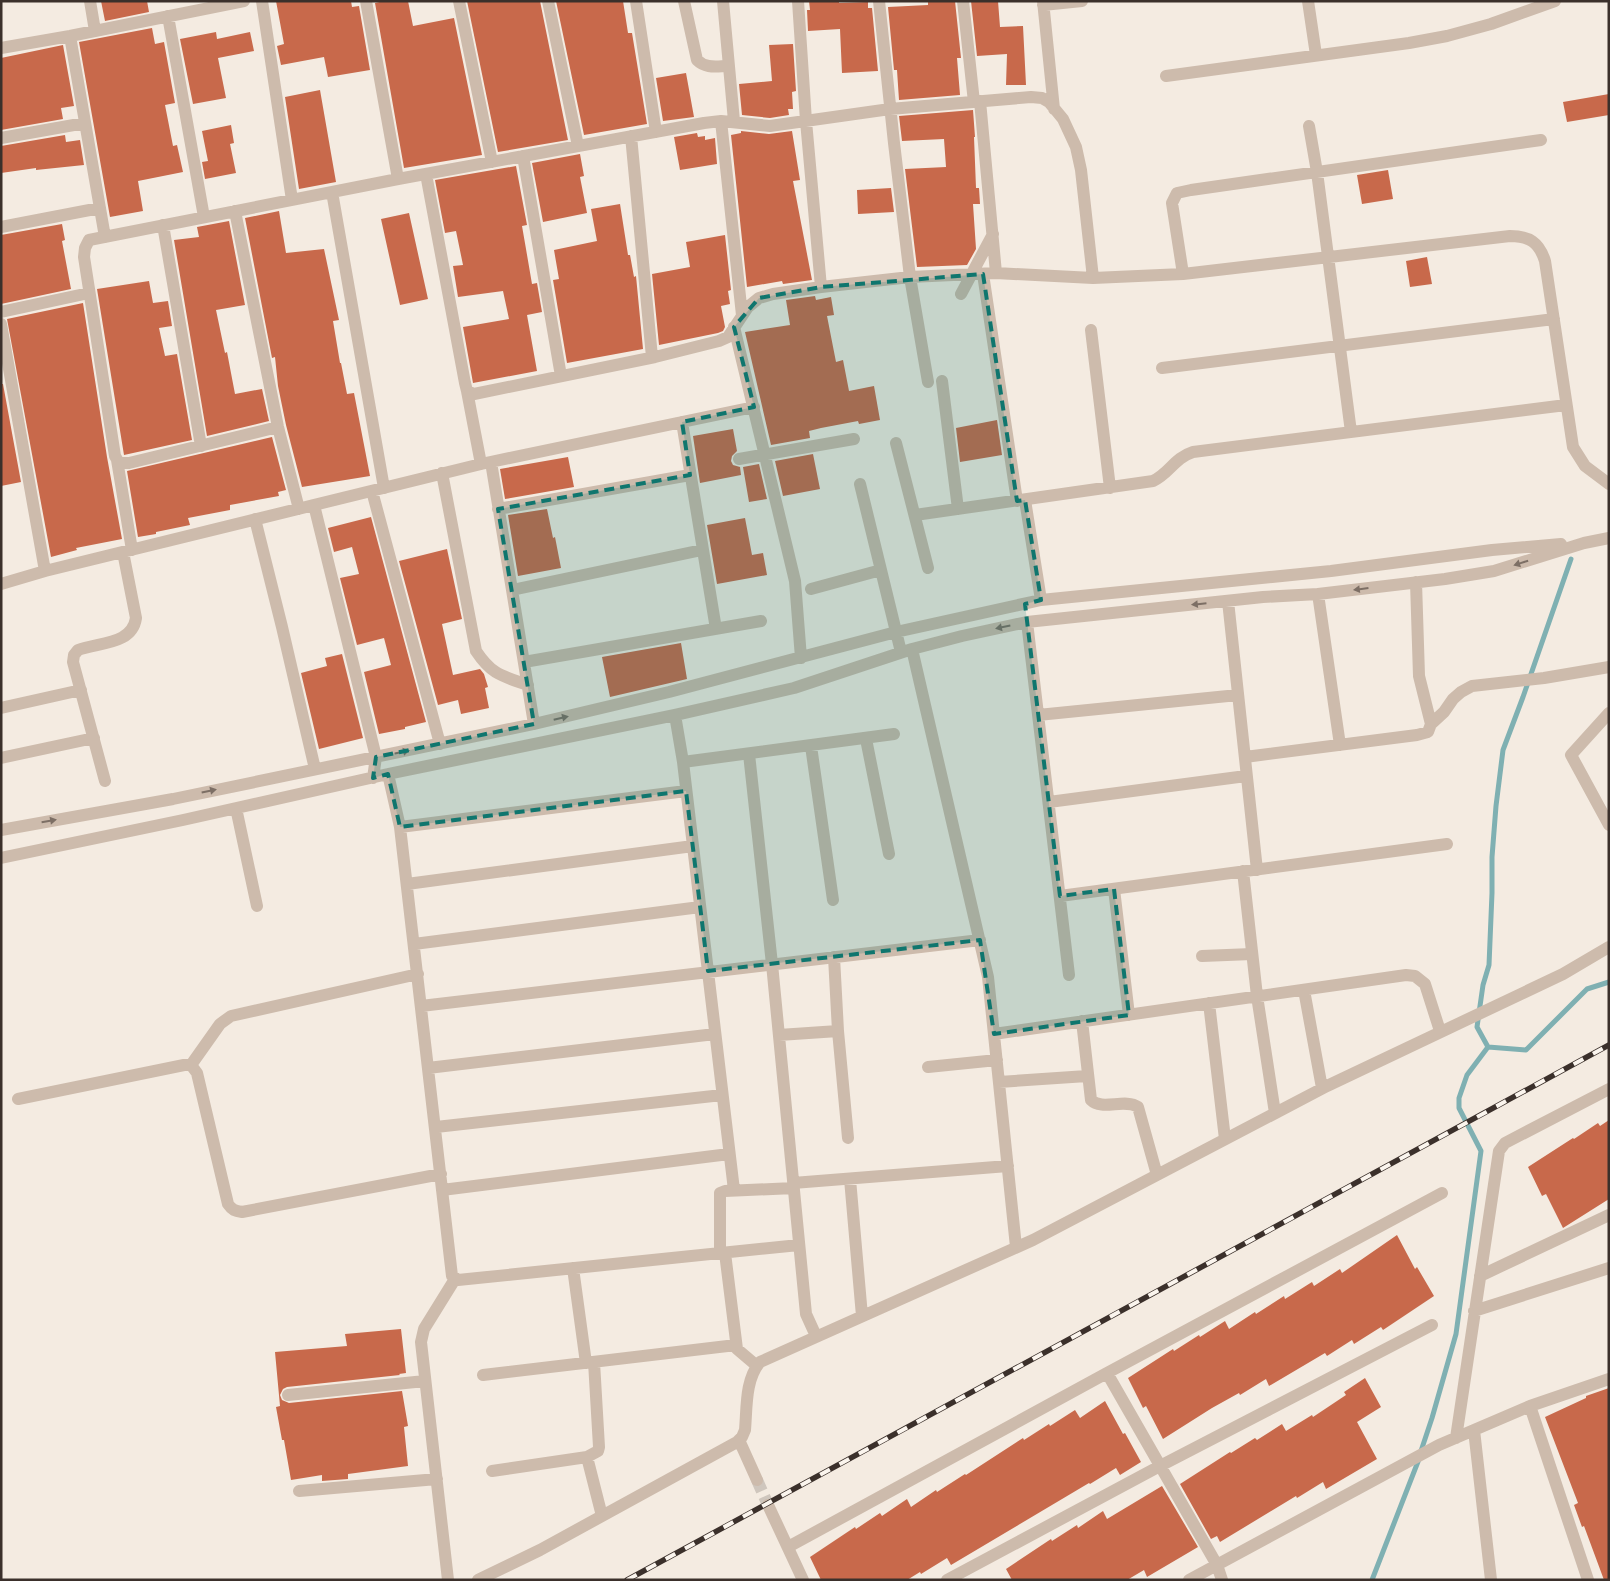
<svg xmlns="http://www.w3.org/2000/svg" width="1610" height="1581" viewBox="0 0 1610 1581" font-family="Signika,sans-serif">
  <style>
    .lines { fill: none; stroke-linecap: round; stroke-linejoin: round }
    .stream { stroke: #7fb0b2; stroke-width: 5 }
    .building { fill: #c8694b }
    .minor-tunnel { stroke: #cfc6bd; stroke-width: 12; stroke-dasharray: 12 6; stroke-linecap: butt }
    .minor { stroke: #cdbbac; stroke-width: 12 }
    .rail-casing { stroke: #3b302b; stroke-width: 5.5 }
    .rail { stroke: #fbf5ee; stroke-width: 4; stroke-dasharray: 11; stroke-linecap: butt }
    .oneway { fill: #7d6f65 }
    .marked { fill: #0f766e; fill-opacity: 0.2; stroke: #0f766e; stroke-width: 4; stroke-dasharray: 10 6; stroke-linejoin: round }
  </style>
  <rect width="100%" height="100%" fill="#f4ebe1"/>
  <g class="lines">
    <!-- stream -->
    <path class="stream" d="M 1488,1047 L 1477,1027 L 1483,985 L 1489,965 L 1492,893 L 1492,857 L 1496,806 L 1503,750 L 1523,697 L 1571,559
      M 1421,1451 L 1432,1418 L 1456,1334 L 1481,1151 L 1459,1108 L 1459,1098 L 1467,1075 L 1488,1047 L 1526,1050 L 1587,989 L 1609,982
      M 1372,1580 L 1419,1459"/>
  </g>
  <!-- building -->
  <path class="building" d="M 101,1 L 147,1 L 149,12 L 105,21 Z
    M 276,1 L 351,1 L 352,7 L 359,6 L 370,70 L 328,77 L 324,57 L 281,65 L 277,46 L 284,44 Z
    M 384,1 L 408,1 L 413,26 L 454,18 L 482,155 L 404,168 L 375,3 Z
    M 467,1 L 540,1 L 568,140 L 498,152 Z
    M 556,1 L 623,1 L 628,33 L 632,33 L 647,124 L 584,135 Z
    M 809,1 L 839,1 L 839,3 L 868,2 L 868,8 L 872,8 L 878,71 L 842,73 L 840,29 L 808,31 L 807,10 L 810,10 Z
    M 928,1 L 955,1 L 961,58 L 957,58 L 960,95 L 899,100 L 897,70 L 894,70 L 888,7 L 928,5 Z
    M 971,1 L 998,1 L 1000,27 L 1023,26 L 1026,85 L 1006,85 L 1007,54 L 977,56 Z
    M 152,28 L 155,44 L 164,42 L 175,103 L 165,105 L 173,146 L 177,145 L 183,172 L 138,181 L 143,211 L 110,217 L 79,42 Z
    M 216,32 L 217,39 L 250,32 L 254,51 L 218,58 L 226,98 L 193,104 L 180,39 Z
    M 793,44 L 796,91 L 792,92 L 793,109 L 788,109 L 789,115 L 770,118 L 742,115 L 739,84 L 772,81 L 769,45 Z
    M 63,45 L 74,106 L 61,108 L 63,119 L 1,130 L 1,58 Z
    M 686,73 L 694,117 L 663,121 L 656,78 Z
    M 320,90 L 336,182 L 299,189 L 285,97 Z
    M 1609,94 L 1609,115 L 1567,122 L 1563,102 Z
    M 973,110 L 975,137 L 974,137 L 976,188 L 979,188 L 980,204 L 973,204 L 976,249 L 967,265 L 917,267 L 905,169 L 946,167 L 944,139 L 902,141 L 899,116 Z
    M 231,125 L 234,143 L 230,144 L 236,173 L 205,179 L 202,162 L 208,161 L 202,131 Z
    M 741,131 L 769,134 L 792,131 L 800,180 L 793,181 L 812,280 L 783,284 L 782,281 L 747,287 L 731,135 L 741,133 Z
    M 697,133 L 698,137 L 705,136 L 705,140 L 715,138 L 717,164 L 680,170 L 674,137 Z
    M 65,135 L 66,142 L 80,140 L 84,165 L 36,170 L 36,168 L 1,173 L 1,146 Z
    M 580,154 L 584,176 L 580,177 L 587,213 L 543,222 L 532,163 Z
    M 516,166 L 527,225 L 522,226 L 526,249 L 532,284 L 537,283 L 542,312 L 527,315 L 537,371 L 473,383 L 463,327 L 509,319 L 503,291 L 458,297 L 453,266 L 463,265 L 456,231 L 445,233 L 435,180 Z
    M 1388,170 L 1393,199 L 1362,204 L 1357,175 Z
    M 891,188 L 894,212 L 858,214 L 857,190 Z
    M 620,204 L 628,255 L 630,255 L 634,277 L 636,276 L 643,349 L 567,363 L 553,280 L 559,279 L 554,250 L 597,241 L 591,209 Z
    M 279,211 L 286,253 L 324,249 L 339,320 L 333,321 L 340,363 L 341,363 L 347,394 L 354,393 L 370,476 L 302,487 L 286,425 L 278,386 L 275,357 L 272,358 L 245,218 Z
    M 409,213 L 428,299 L 400,305 L 381,219 Z
    M 229,221 L 245,305 L 216,310 L 225,353 L 227,352 L 235,394 L 262,389 L 269,421 L 207,436 L 174,240 L 199,237 L 197,227 Z
    M 62,224 L 65,240 L 62,241 L 71,289 L 1,304 L 1,235 Z
    M 725,235 L 731,290 L 728,291 L 730,304 L 721,306 L 725,327 L 723,331 L 718,333 L 659,345 L 652,274 L 690,267 L 686,242 Z
    M 1427,257 L 1432,284 L 1410,287 L 1406,261 Z
    M 149,281 L 153,303 L 168,301 L 172,326 L 159,328 L 165,356 L 177,354 L 192,440 L 124,455 L 97,289 Z
    M 815,296 L 816,300 L 831,297 L 834,315 L 827,316 L 836,362 L 843,360 L 849,391 L 874,386 L 880,420 L 859,424 L 858,421 L 821,428 L 809,431 L 810,438 L 771,445 L 745,332 L 790,325 L 786,300 Z
    M 83,303 L 107,457 L 122,539 L 76,548 L 77,550 L 51,557 L 7,319 Z
    M 1,384 L 3,384 L 21,482 L 1,486 Z
    M 997,420 L 1002,455 L 960,462 L 956,428 Z
    M 733,429 L 737,451 L 732,456 L 731,461 L 733,465 L 740,467 L 741,475 L 700,483 L 693,436 Z
    M 272,437 L 286,490 L 278,492 L 279,496 L 230,505 L 230,510 L 188,518 L 190,525 L 156,532 L 156,534 L 138,537 L 127,471 Z
    M 813,454 L 820,489 L 783,496 L 775,461 Z
    M 568,457 L 574,487 L 505,499 L 500,469 Z
    M 759,464 L 767,499 L 749,502 L 743,467 Z
    M 547,509 L 553,538 L 555,537 L 561,568 L 518,576 L 508,515 Z
    M 371,517 L 426,722 L 405,727 L 405,729 L 379,734 L 364,672 L 391,665 L 384,638 L 357,645 L 340,578 L 359,574 L 352,547 L 334,552 L 328,528 Z
    M 745,518 L 752,555 L 763,553 L 767,575 L 717,584 L 707,525 Z
    M 447,549 L 462,619 L 442,624 L 453,675 L 480,669 L 484,674 L 488,687 L 485,688 L 489,708 L 461,714 L 458,700 L 438,705 L 399,561 Z
    M 681,643 L 687,679 L 610,697 L 602,657 Z
    M 342,654 L 363,738 L 319,749 L 301,673 L 327,666 L 325,658 Z
    M 1609,1120 L 1609,1199 L 1563,1228 L 1546,1194 L 1542,1196 L 1528,1167 L 1573,1138 L 1574,1139 L 1598,1123 L 1600,1126 Z
    M 1397,1235 L 1415,1269 L 1417,1267 L 1434,1296 L 1383,1330 L 1381,1327 L 1354,1344 L 1352,1340 L 1327,1356 L 1325,1353 L 1269,1386 L 1266,1379 L 1240,1395 L 1239,1393 L 1212,1408 L 1163,1439 L 1146,1406 L 1143,1408 L 1128,1378 L 1173,1349 L 1174,1351 L 1199,1335 L 1200,1337 L 1225,1321 L 1229,1329 L 1255,1312 L 1256,1314 L 1284,1296 L 1285,1299 L 1312,1282 L 1314,1286 L 1340,1269 L 1342,1273 Z
    M 401,1329 L 406,1373 L 399,1374 L 400,1375 L 287,1387 L 283,1389 L 280,1395 L 282,1400 L 289,1403 L 402,1391 L 408,1426 L 404,1427 L 408,1466 L 348,1474 L 348,1479 L 322,1481 L 322,1475 L 291,1480 L 284,1440 L 282,1440 L 276,1407 L 280,1406 L 275,1352 L 347,1346 L 345,1334 Z
    M 1365,1378 L 1381,1407 L 1357,1422 L 1377,1459 L 1326,1489 L 1323,1482 L 1297,1498 L 1296,1496 L 1220,1542 L 1217,1536 L 1211,1539 L 1180,1484 L 1230,1452 L 1231,1453 L 1255,1438 L 1257,1440 L 1282,1424 L 1286,1431 L 1312,1415 L 1313,1417 L 1346,1395 L 1344,1392 Z
    M 1609,1388 L 1609,1580 L 1604,1580 L 1584,1526 L 1582,1527 L 1574,1505 L 1578,1503 L 1545,1417 L 1586,1398 L 1586,1396 Z
    M 1105,1401 L 1123,1434 L 1125,1433 L 1141,1462 L 1120,1475 L 1116,1468 L 1090,1484 L 1089,1483 L 951,1565 L 947,1558 L 921,1574 L 920,1572 L 907,1580 L 821,1580 L 810,1557 L 855,1527 L 856,1529 L 880,1513 L 882,1516 L 907,1499 L 911,1507 L 936,1490 L 937,1492 L 965,1474 L 966,1475 L 1023,1438 L 1024,1440 L 1049,1424 L 1050,1426 L 1075,1410 L 1080,1418 Z
    M 1162,1486 L 1198,1547 L 1147,1577 L 1144,1570 L 1127,1580 L 1012,1580 L 1006,1569 L 1051,1539 L 1052,1541 L 1077,1525 L 1078,1528 L 1103,1511 L 1107,1519 Z"/>
  <g class="lines">
    <!-- minor-tunnel -->
    <path class="minor-tunnel" d="M 757,1480 L 768,1505"/>
    <!-- minor -->
    <path class="minor" d="M 90,1 L 95,31
      M 262,1 L 292,200
      M 366,1 L 398,179
      M 459,1 L 492,162
      M 548,1 L 578,146
      M 636,1 L 656,132
      M 684,1 L 697,60 C 706,69 717,66 729,66
      M 723,1 L 734,121
      M 798,1 L 806,121 L 821,287
      M 879,1 L 894,143 L 910,277 L 928,382
      M 963,1 L 974,102
      M 1043,1 L 1054,109
      M 1308,1 L 1316,55
      M 1043,5 L 1082,1
      M 168,16 L 204,217
      M 70,36 L 105,237
      M 1,48 L 70,36 L 244,1
      M 1166,76 L 1409,43 L 1447,36 L 1491,24 L 1555,1
      M 980,101 L 996,273
      M 721,121 L 742,315
      M 1309,126 L 1317,172 L 1351,432
      M 631,136 L 652,357
      M 1,138 L 85,123
      M 523,156 L 561,376
      M 426,174 L 465,383 L 467,391 L 474,394 L 655,357 L 719,341 L 728,337 L 748,307 L 759,298 L 773,294 L 821,287 L 910,277 L 996,273 L 1093,278 L 1183,274 L 1510,236 C 1529,236 1539,242 1545,261 L 1573,447 L 1585,466 L 1609,484
      M 332,192 L 384,488
      M 235,211 L 278,427 L 299,509
      M 163,225 L 201,446
      M 1,227 L 100,208
      M 983,274 L 1017,501
      M 1183,274 L 1172,203 L 1177,193 L 1191,190 L 1541,140
      M 961,294 L 993,234
      M 1,312 L 89,293
      M 1,324 L 45,571
      M 734,327 L 795,581 L 801,658
      M 1091,330 L 1110,488
      M 1162,368 L 1554,319
      M 942,381 L 958,509
      M 467,391 L 481,464
      M 682,422 L 716,629
      M 278,427 L 129,463 L 119,463 L 115,456 L 84,257 L 85,248 L 89,240 L 398,179 L 704,123 L 721,121 L 770,126 L 890,109 L 1031,97 L 1042,98 L 1049,102 L 1063,119 L 1076,147 L 1081,170 L 1093,278
      M 896,443 L 928,568
      M 739,459 L 854,439
      M 117,460 L 132,550
      M 491,462 L 534,724
      M 442,473 L 476,651 C 492,675 502,676 528,685
      M 860,484 L 901,652
      M 372,491 L 440,744
      M 1025,500 L 1041,600
      M 314,505 L 376,757 L 373,778
      M 498,509 L 690,475
      M 915,515 L 1153,481 C 1170,473 1174,458 1193,452 L 1566,405
      M 255,519 L 282,627 L 315,769
      M 1416,582 L 1419,676 L 1431,724
      M 1,584 L 45,571 L 481,464 L 754,407
      M 811,589 L 881,570
      M 512,590 L 702,550
      M 1318,594 L 1340,745
      M 1228,601 L 1257,870
      M 1027,622 L 1069,975
      M 912,649 L 988,977 L 1016,1247
      M 524,662 L 761,621
      M 1,708 L 81,690
      M 1609,713 L 1571,755 L 1609,825
      M 675,715 L 683,762 L 734,1190
      M 1038,715 L 1238,695
      M 866,739 L 889,854
      M 811,746 L 833,900
      M 749,754 L 772,964 L 806,1314 L 816,1336
      M 1245,757 L 1417,735 L 1428,732 L 1431,724 L 1444,712 L 1453,699 L 1461,692 L 1472,686 L 1544,678 L 1609,667
      M 1,758 L 94,738
      M 683,762 L 894,734
      M 388,774 L 400,827 L 452,1276 L 458,1280 L 799,1245
      M 105,781 L 73,662 L 74,655 L 78,650 C 99,642 132,645 136,618 L 123,552
      M 1049,802 L 1246,776
      M 236,808 L 257,906
      M 400,827 L 686,791
      M 1,830 L 173,799 L 534,724 L 669,692 L 896,632 L 1041,600 L 1331,571 L 1492,550 L 1561,544
      M 1,858 L 183,820 L 388,774 L 675,715 L 794,688 L 912,649 L 962,636 L 1027,622 L 1263,597 L 1318,594 L 1445,579 L 1494,571 L 1584,543 L 1609,538
      M 1243,871 L 1257,996 L 1275,1113
      M 407,884 L 693,846
      M 1114,889 L 1129,1015
      M 1060,896 L 1447,844
      M 414,944 L 700,907
      M 1202,956 L 1252,954
      M 834,957 L 838,1031 L 848,1138
      M 1304,990 L 1322,1088
      M 1209,1003 L 1225,1139
      M 421,1006 L 980,940
      M 1082,1021 L 1091,1100 C 1102,1111 1125,1098 1138,1107 L 1157,1175
      M 994,1034 L 1406,975 L 1415,976 L 1425,984 L 1440,1031
      M 779,1035 L 838,1031
      M 191,1065 L 220,1024 L 231,1016 L 418,974
      M 928,1067 L 997,1060
      M 428,1068 L 715,1034
      M 999,1082 L 1087,1076
      M 18,1099 L 184,1065 L 191,1065 L 197,1073 L 228,1204 C 232,1210 235,1211 242,1212 L 441,1174
      M 436,1127 L 722,1095
      M 850,1179 L 862,1316
      M 793,1183 L 1008,1166
      M 442,1190 L 729,1154
      M 720,1253 L 720,1193 L 725,1191 L 794,1188
      M 725,1253 L 737,1349 L 757,1366
      M 573,1268 L 586,1363
      M 1480,1276 L 1609,1215
      M 1474,1311 L 1609,1268
      M 1107,1373 L 1217,1565 L 1222,1580
      M 483,1375 L 736,1345
      M 288,1395 L 425,1381
      M 1530,1406 L 1588,1580
      M 1474,1430 L 1491,1580
      M 1456,1438 L 1499,1151 L 1505,1143 L 1609,1089
      M 739,1440 L 757,1480
      M 587,1457 L 602,1516
      M 492,1471 L 587,1457 L 598,1451 L 599,1447 L 594,1362
      M 299,1491 L 437,1479
      M 768,1505 L 803,1580
      M 788,1547 L 1107,1373 L 1442,1193
      M 448,1580 L 421,1342 L 424,1329 L 455,1279
      M 478,1580 L 540,1550 L 737,1442 L 742,1437 L 745,1430 C 747,1407 745,1380 760,1362 L 1033,1240 L 1327,1086 L 1563,974 L 1609,947
      M 947,1580 L 1160,1466 L 1432,1325
      M 1189,1580 L 1439,1445 L 1530,1406 L 1609,1379"/>
    <!-- rail casing -->
    <g class="rail-casing">
      <path id="rail" d="M 627,1580 L 1609,1045"/>
    </g>
    <!-- rail -->
    <use href="#rail" class="rail"/>
  </g>
  <!-- one-way arrows -->
  <defs><path id="oneway-solid" d="M-6-.8H1V-3.2L6.5 0L1 3.2V.8H-6Z" transform="scale(1.25)"/></defs>
  <g class="oneway">
    <use href="#oneway-solid" transform="translate(1521 563) rotate(162)"/>
    <use href="#oneway-solid" transform="translate(1361 589) rotate(173)"/>
    <use href="#oneway-solid" transform="translate(1199 604) rotate(174)"/>
    <use href="#oneway-solid" transform="translate(1003 627) rotate(168)"/>
    <use href="#oneway-solid" transform="translate(561 718) rotate(-13)"/>
    <use href="#oneway-solid" transform="translate(402 752) rotate(-12)"/>
    <use href="#oneway-solid" transform="translate(209 791) rotate(-12)"/>
    <use href="#oneway-solid" transform="translate(49 821) rotate(-10)"/>
  </g>
  <!-- marked area -->
  <path class="marked" d="M 983,274 L 1017,501 L 1025,500 L 1041,600 L 1025,604 L 1060,896 L 1114,889 L 1129,1015 L 994,1034 L 980,940 L 708,971 L 686,791 L 400,827 L 388,774 L 373,778 L 376,757 L 534,724 L 498,509 L 690,475 L 682,422 L 754,407 L 734,327 L 759,298 L 821,287 Z"/>
  <!-- border -->
  <rect width="1610" height="1581" fill="none" stroke="#3b302b" stroke-width="5"/>
</svg>
